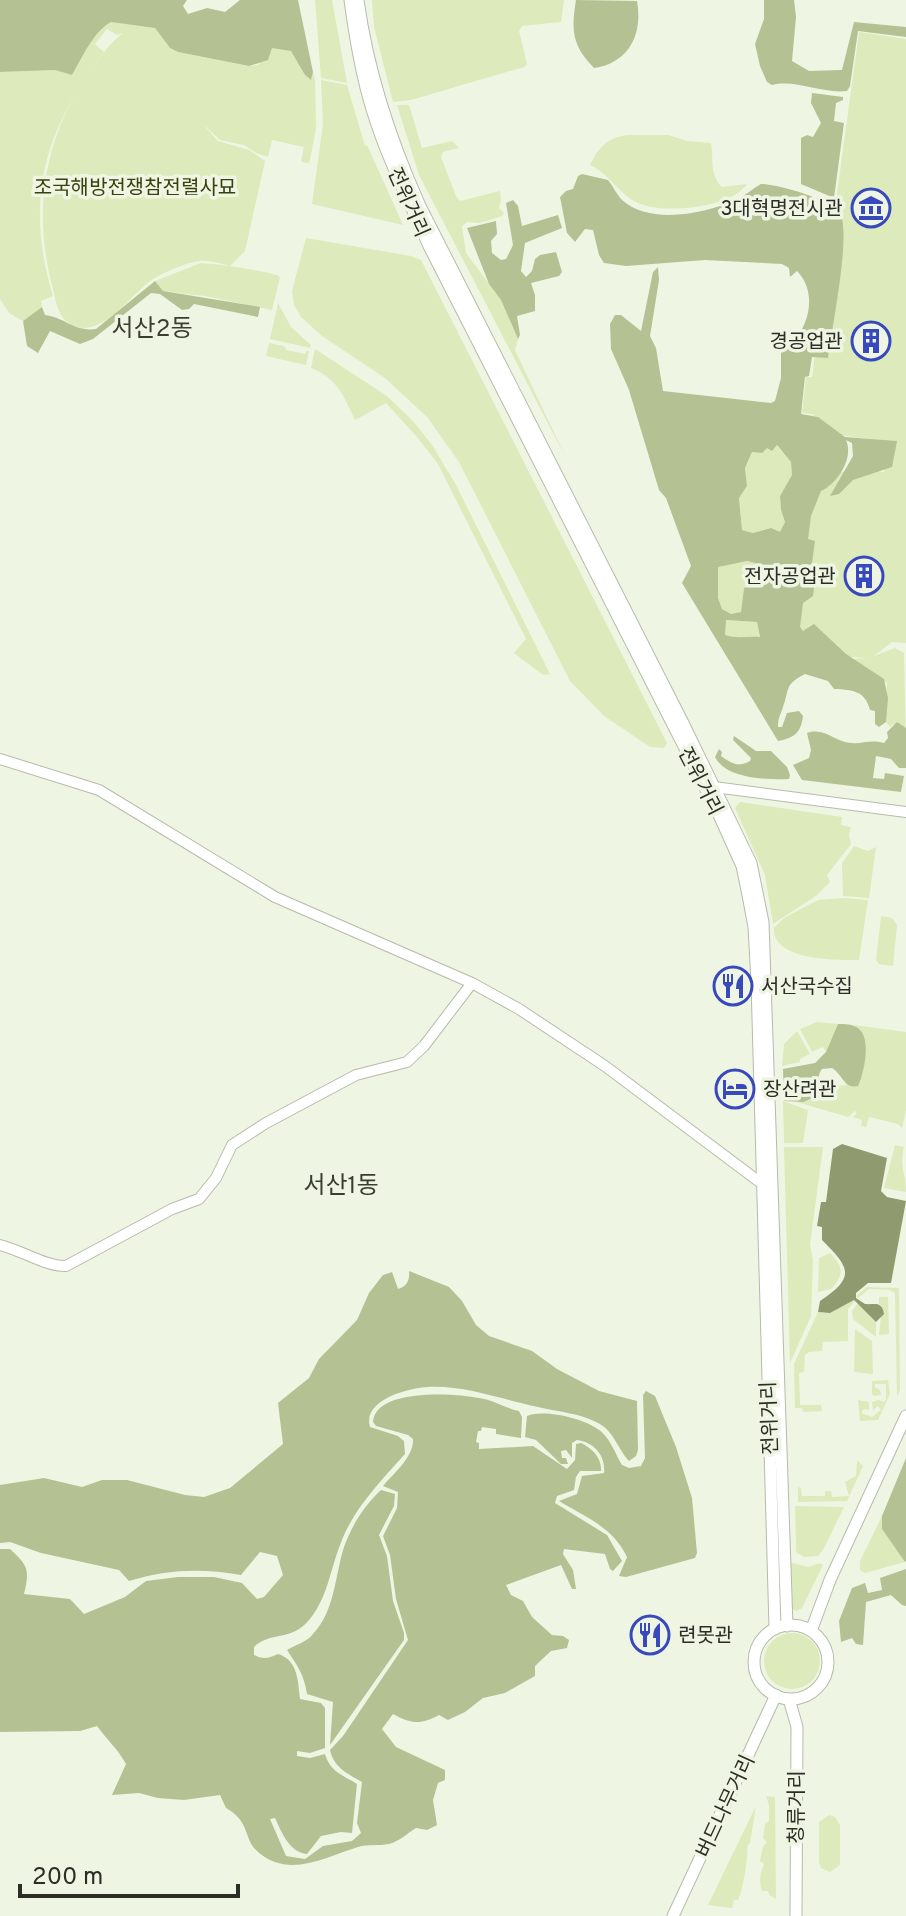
<svg xmlns="http://www.w3.org/2000/svg" width="906" height="1916" viewBox="0 0 906 1916" font-family="Overpass,'Noto Sans KR',sans-serif">
  <style>
    .green { fill: #ddeabb }
    .forest { fill: #b4c193; fill-rule: evenodd }
    .water { fill: #8f9b6f }
    .lines { fill: none; stroke-linecap: round; stroke-linejoin: round }
    .secondary-casing { stroke: #b6bbaa; stroke-width: 12 }
    .primary-casing { stroke: #b6bbaa; stroke-width: 13 }
    .secondary { stroke: #fff; stroke-width: 10 }
    .primary { stroke: #fff; stroke-width: 11 }
    .labels { text-anchor: middle; stroke-width: 7; stroke-linejoin: round; paint-order: stroke }
    .park-label { font-size: 20px; fill: #37410c; stroke: #eff5e3 }
    .street-label { font-size: 20px; fill: #2b2d26; stroke: #eff5e3 }
    .poi-label { font-size: 20px; fill: #2b2d26; stroke: #eff5e3; text-anchor: end }
    .quarter-label { font-size: 24px; fill: #3a3e30; stroke: #eff5e3 }
  </style>
  <rect width="100%" height="100%" fill="#eff5e3"/>
  <!-- green -->
  <path class="green" d="M 315,0 L 332,0 L 347,83 L 321,78 Z
    M 372,0 L 564,0 L 561,22 L 522,26 L 519,31 L 527,64 L 524,67 L 411,100 L 393,102 L 374,27 Z
    M 111,22 L 155,28 L 170,48 L 178,52 L 248,66 L 258,65 L 272,47 L 292,51 L 305,75 L 311,80 L 313,72 L 315,78 L 316,128 L 310,160 L 308,163 L 301,162 L 304,147 L 272,140 L 268,157 L 256,153 L 244,145 L 220,140 L 202,123 L 218,141 L 249,150 L 265,161 L 245,251 L 230,266 C 221,264 210,260 200,261 C 185,263 161,273 149,282 C 129,297 102,337 74,326 C 57,319 56,300 52,285 C 32,210 45,133 91,70 C 101,57 110,42 123,33 L 117,35 L 107,29 L 95,44 L 104,52 C 44,131 24,199 53,296 L 41,301 L 42,307 L 23,321 L 9,313 L 0,299 L 0,72 L 55,70 L 72,75 C 82,58 93,32 111,22 Z
    M 859,32 L 906,39 L 906,643 L 892,642 L 874,656 L 895,648 L 904,653 L 906,750 L 893,724 L 890,727 L 886,722 L 887,683 L 853,659 L 867,658 L 848,657 L 797,634 L 810,500 L 826,476 L 853,469 L 884,472 L 888,441 C 864,436 825,441 813,414 L 802,413 L 806,377 L 812,377 Z
    M 321,80 L 347,85 L 365,146 L 367,145 L 403,225 L 312,204 L 323,124 Z
    M 397,105 L 409,105 L 422,148 L 452,141 L 459,148 L 443,152 L 441,157 L 456,196 L 460,201 L 500,191 L 501,200 L 499,208 L 504,213 L 502,216 L 480,223 L 467,222 L 462,226 L 466,253 L 501,300 L 518,339 L 515,350 L 566,458 L 419,175 Z
    M 628,135 L 668,135 L 687,141 L 711,143 C 714,159 709,175 722,187 L 747,184 C 732,208 659,216 634,201 C 617,191 609,174 590,165 C 599,147 608,137 628,135 Z
    M 306,238 L 411,256 L 421,260 L 667,743 L 664,748 L 650,747 L 604,716 L 570,681 L 459,462 L 427,417 L 385,378 L 322,336 L 301,317 L 294,305 L 292,291 Z
    M 201,263 C 227,265 252,269 277,275 L 280,277 L 272,310 L 205,296 L 163,291 L 155,281 Z
    M 278,303 L 291,327 L 311,345 L 310,348 L 270,339 Z
    M 269,343 L 284,346 L 286,350 L 305,354 L 306,351 L 309,351 L 306,365 L 266,356 Z
    M 315,349 L 387,396 L 412,420 L 432,445 L 456,485 L 550,674 L 543,675 L 514,653 L 526,639 L 438,464 L 417,437 L 386,403 L 355,420 C 344,396 337,378 311,368 Z
    M 776,445 L 791,462 L 792,475 L 780,496 L 781,510 L 785,522 L 780,533 L 771,528 L 753,533 L 742,530 L 739,498 L 747,486 L 745,468 L 752,452 Z
    M 747,561 L 759,564 L 766,573 L 765,581 L 744,588 L 741,612 L 731,614 L 722,609 L 718,598 L 718,566 Z
    M 725,620 L 757,622 L 760,638 L 742,639 L 725,635 Z
    M 740,802 L 842,817 L 841,825 L 851,827 L 849,835 L 851,844 L 827,875 L 830,882 L 816,896 L 773,924 L 765,875 L 735,808 Z
    M 854,846 L 868,851 L 876,847 L 869,898 L 843,896 L 842,863 Z
    M 844,898 L 868,900 L 859,960 C 838,960 772,961 774,928 L 784,918 L 810,904 L 819,900 Z
    M 881,916 L 892,918 L 897,925 L 893,966 L 879,964 L 876,960 Z
    M 817,1022 L 838,1024 L 826,1052 L 823,1047 L 812,1052 L 800,1029 Z
    M 854,1025 L 906,1032 L 906,1110 L 902,1128 L 898,1124 L 869,1117 L 866,1127 L 861,1126 L 862,1120 L 853,1117 L 857,1113 L 855,1111 L 848,1117 L 797,1102 L 815,1097 L 819,1088 L 846,1085 L 861,1030 Z
    M 797,1031 L 810,1054 L 800,1059 L 800,1062 L 782,1066 L 784,1044 Z
    M 783,1101 L 808,1110 L 803,1143 L 784,1143 Z
    M 895,1145 L 904,1147 C 899,1168 906,1172 906,1192 L 884,1188 Z
    M 784,1147 L 823,1147 L 810,1245 L 813,1260 L 811,1316 L 790,1363 Z
    M 830,1253 C 844,1267 844,1275 831,1289 L 818,1292 L 819,1258 Z
    M 867,1287 L 899,1288 L 900,1390 L 897,1396 L 895,1293 L 890,1290 L 869,1289 L 858,1298 L 856,1296 Z
    M 879,1297 L 888,1297 L 889,1334 L 879,1335 L 882,1306 L 879,1304 Z
    M 852,1301 L 855,1301 L 848,1309 L 848,1341 L 823,1342 L 822,1351 L 809,1352 L 805,1355 L 804,1372 L 799,1373 L 800,1405 L 821,1405 L 822,1411 L 803,1412 L 802,1408 L 795,1408 L 794,1364 L 818,1312 C 832,1316 840,1306 852,1301 Z
    M 858,1303 L 876,1322 L 876,1337 L 853,1319 L 852,1311 Z
    M 855,1329 L 872,1341 L 873,1374 L 854,1372 Z
    M 872,1381 L 888,1380 L 890,1394 L 878,1420 L 860,1421 L 858,1400 L 869,1402 L 869,1410 L 864,1409 L 861,1413 L 872,1417 L 881,1410 L 878,1406 L 873,1410 L 872,1402 L 879,1400 L 883,1402 L 886,1400 L 886,1384 L 875,1384 L 875,1387 L 880,1390 L 881,1395 L 874,1396 L 872,1394 Z
    M 857,1460 L 863,1466 L 847,1501 L 798,1502 L 798,1487 L 801,1488 L 802,1496 L 825,1496 L 825,1491 L 831,1491 L 832,1497 L 849,1496 L 845,1482 L 856,1476 Z
    M 795,1506 L 844,1507 L 823,1550 L 818,1556 L 804,1557 L 796,1552 Z
    M 882,1516 L 882,1529 L 905,1562 L 865,1573 L 860,1570 L 860,1561 Z
    M 789,1562 L 808,1567 L 820,1563 L 823,1565 L 802,1608 L 796,1611 L 791,1608 Z
    M764 1661a28 28 0 1 1 56 0a28 28 0 1 1-56 0Z
    M 766,1796 L 775,1797 L 776,1899 L 769,1895 L 768,1891 L 762,1891 C 759,1880 760,1874 764,1864 L 760,1861 L 763,1846 L 767,1842 L 763,1838 L 765,1824 L 769,1821 L 769,1805 Z
    M 756,1806 L 750,1843 L 747,1846 C 749,1856 742,1893 738,1900 L 734,1900 L 732,1908 L 708,1905 Z
    M 829,1815 L 835,1817 L 840,1825 L 840,1865 L 830,1872 L 821,1868 L 819,1862 L 819,1822 Z"/>
  <!-- forest -->
  <path class="forest" d="M 0,0 L 187,0 L 183,6 L 188,14 L 207,8 L 225,12 L 240,0 L 298,0 L 313,72 L 311,80 L 305,75 L 291,51 L 272,48 L 268,60 L 249,66 L 178,52 L 170,48 L 155,28 L 111,22 C 93,32 82,58 72,75 L 55,70 L 0,72 Z
    M 576,0 L 637,1 C 643,34 629,63 594,68 C 572,45 571,31 576,0 Z
    M 764,0 L 794,0 L 796,17 L 792,61 L 809,71 L 842,70 L 854,22 L 906,27 L 906,37 L 858,31 L 850,86 L 847,91 C 821,94 796,79 772,85 L 767,82 L 760,66 L 755,44 L 764,19 Z
    M 812,93 L 843,97 L 843,100 L 836,103 L 834,121 L 844,123 L 834,198 L 801,184 L 801,138 L 807,135 L 813,137 L 821,123 L 811,103 Z
    M 582,174 L 608,180 C 613,186 617,195 622,200 C 650,225 704,214 735,200 C 745,196 752,189 761,184 C 777,184 835,200 841,215 C 850,240 832,327 828,358 L 812,357 L 809,376 L 805,377 L 801,414 L 818,417 L 845,437 L 897,441 L 892,467 L 853,480 L 839,494 L 830,496 L 853,456 L 852,443 L 846,440 C 854,458 838,483 821,491 L 811,516 L 808,539 L 815,541 L 812,563 L 817,564 L 813,596 L 803,603 L 800,627 L 803,631 L 814,624 L 846,654 L 884,679 L 888,698 L 886,722 L 879,727 L 875,724 L 875,711 L 870,710 C 865,690 852,690 834,689 L 828,681 L 805,674 C 784,685 790,688 783,707 C 780,716 778,718 778,727 L 782,727 L 787,713 L 799,711 L 803,716 C 801,733 794,738 778,741 L 682,583 L 691,566 L 666,498 L 659,490 L 629,390 L 611,349 L 610,324 L 615,315 L 621,315 L 641,331 L 653,272 L 658,267 L 659,280 L 650,336 L 656,348 L 663,391 L 771,403 L 775,401 L 781,378 L 781,343 L 798,336 C 811,316 815,290 797,271 L 790,277 L 789,268 L 782,264 L 705,260 L 626,266 L 604,263 L 599,255 L 593,230 L 585,229 L 575,242 L 567,233 L 560,197 L 566,191 L 573,189 L 578,176 ZM 777,445 L 791,462 L 792,475 L 780,496 L 781,510 L 785,522 L 780,532 L 771,528 L 753,533 L 742,530 L 739,498 L 747,486 L 745,468 L 752,452 L 762,453 L 767,448 L 772,451 ZM 747,561 L 759,564 L 766,573 L 765,581 L 744,588 L 741,612 L 731,614 L 722,609 L 718,598 L 718,567 ZM 726,620 L 757,622 L 760,637 C 748,636 737,639 725,635 Z
    M 513,200 L 518,206 L 522,226 L 558,215 L 562,228 L 525,243 L 521,271 L 526,277 L 532,271 L 535,259 L 540,255 L 556,252 L 562,272 L 559,276 L 531,283 L 535,295 L 535,311 L 517,316 L 520,335 L 518,339 L 501,300 L 489,284 L 467,228 L 496,221 L 497,234 L 491,241 L 492,253 L 501,260 L 506,259 L 513,245 L 506,203 Z
    M 155,281 L 163,291 L 260,307 L 258,317 L 194,304 L 189,309 L 182,310 L 160,294 L 151,293 L 93,339 L 80,344 L 50,331 L 38,353 L 27,346 L 23,321 L 42,307 L 45,315 C 64,317 74,332 96,329 Z
    M 897,722 L 906,728 L 906,768 L 899,768 L 891,759 L 876,756 L 873,778 L 884,779 L 885,773 L 904,776 L 901,792 L 802,780 L 793,765 L 809,758 L 811,750 L 807,733 C 826,727 834,742 851,743 C 864,744 869,739 884,743 L 888,738 L 887,732 Z
    M 734,736 L 756,751 L 771,751 L 787,767 L 790,775 L 789,779 C 767,780 726,779 715,757 L 719,749 L 722,752 L 721,756 C 731,763 738,768 750,761 L 751,758 L 733,740 Z
    M 838,1024 C 845,1024 853,1024 858,1028 C 872,1038 864,1073 858,1086 C 844,1089 843,1075 832,1068 L 822,1069 C 816,1077 819,1087 815,1097 L 803,1102 L 784,1101 L 783,1069 L 815,1063 L 826,1052 Z
    M 409,1271 L 449,1287 L 462,1301 L 476,1325 L 489,1336 L 532,1351 L 557,1369 L 599,1391 L 637,1401 L 638,1450 L 636,1456 L 629,1461 C 618,1449 613,1430 598,1423 C 580,1413 558,1412 538,1407 C 503,1400 465,1385 428,1387 C 408,1388 362,1400 370,1427 L 398,1436 L 404,1441 L 405,1454 C 380,1482 353,1509 340,1545 C 330,1571 327,1599 309,1620 C 291,1642 270,1631 254,1647 L 254,1655 C 263,1660 270,1658 278,1654 C 298,1660 298,1681 300,1699 L 321,1703 L 325,1708 L 325,1748 L 310,1753 L 297,1751 L 297,1756 L 310,1758 L 325,1754 C 330,1772 343,1775 357,1784 L 352,1833 L 341,1832 L 321,1836 L 307,1854 C 289,1852 282,1833 275,1818 L 270,1819 L 286,1856 L 305,1859 L 323,1846 L 352,1841 L 361,1833 L 357,1823 L 362,1782 C 347,1773 334,1768 330,1750 L 343,1736 L 408,1640 L 396,1599 L 390,1555 L 383,1536 L 397,1508 L 398,1492 L 383,1486 C 394,1473 414,1457 413,1439 L 408,1435 L 376,1426 L 373,1422 C 375,1388 455,1393 479,1398 C 494,1400 505,1408 519,1411 L 522,1417 L 521,1438 L 496,1434 L 496,1429 L 482,1427 L 481,1431 L 478,1431 L 476,1442 L 479,1443 L 479,1449 L 533,1446 L 567,1469 L 575,1460 L 576,1444 L 581,1443 C 592,1448 602,1458 601,1471 L 580,1471 L 576,1477 L 574,1490 L 557,1496 L 555,1503 L 607,1535 L 622,1561 L 613,1571 L 610,1569 L 605,1554 L 564,1549 L 563,1554 L 573,1570 L 576,1589 L 572,1589 L 561,1565 L 506,1585 L 511,1595 L 523,1601 L 532,1617 L 552,1635 L 563,1636 L 569,1640 L 567,1648 L 551,1651 L 535,1666 L 535,1676 L 505,1693 L 483,1698 L 465,1712 L 448,1720 L 439,1715 C 421,1725 411,1724 393,1714 L 382,1729 L 396,1747 L 445,1770 L 445,1780 L 438,1783 L 433,1800 L 437,1825 L 427,1830 L 416,1828 C 408,1833 398,1842 389,1844 C 378,1846 368,1844 358,1847 C 325,1857 289,1879 258,1852 C 243,1839 251,1822 226,1808 L 220,1795 L 184,1800 L 158,1798 L 139,1793 L 112,1795 L 126,1764 C 118,1749 107,1740 97,1726 L 80,1731 L 0,1732 L 0,1549 L 10,1549 C 28,1566 30,1569 24,1594 L 70,1599 L 84,1614 L 125,1597 L 146,1581 L 178,1577 L 214,1577 L 242,1583 L 257,1599 L 264,1597 L 283,1575 L 277,1556 L 260,1552 L 241,1575 C 203,1568 166,1569 129,1581 L 119,1570 L 41,1553 L 10,1542 L 0,1543 L 0,1485 L 44,1478 L 82,1487 L 102,1480 L 127,1480 L 185,1495 L 204,1497 L 230,1488 L 283,1444 L 278,1403 L 309,1378 L 319,1359 L 357,1320 L 369,1293 L 383,1275 L 392,1272 L 398,1289 C 407,1286 410,1280 409,1271 Z
    M 646,1391 L 655,1396 L 676,1447 L 692,1498 L 697,1553 L 695,1558 L 626,1577 L 619,1576 L 627,1557 C 613,1527 585,1517 559,1501 L 577,1494 L 582,1476 L 604,1473 C 606,1456 594,1442 577,1440 L 572,1443 L 572,1458 L 566,1450 L 561,1451 L 562,1458 L 566,1458 L 568,1464 L 561,1464 L 536,1440 L 525,1437 L 527,1416 C 544,1409 581,1418 596,1428 C 609,1435 615,1453 622,1465 L 629,1468 L 641,1466 L 645,1458 L 643,1395 Z
    M 906,1458 L 906,1561 L 905,1562 L 882,1529 L 882,1516 Z
    M 381,1490 L 395,1494 L 394,1506 L 379,1535 L 387,1556 L 393,1601 L 404,1633 L 404,1640 L 330,1745 L 333,1702 L 307,1694 C 304,1674 297,1665 287,1650 C 295,1645 307,1642 313,1634 C 335,1611 335,1575 344,1547 C 352,1525 364,1506 381,1490 Z
    M 906,1569 L 906,1606 L 902,1605 L 891,1595 L 866,1602 L 863,1645 L 856,1644 L 852,1638 L 841,1642 L 839,1621 L 852,1588 L 865,1583 L 868,1593 L 882,1590 L 880,1578 Z"/>
  <!-- water -->
  <path class="water" d="M 842,1144 L 887,1158 L 881,1191 L 887,1197 L 906,1201 L 891,1283 L 868,1283 L 856,1293 L 856,1298 L 865,1304 C 874,1305 882,1300 884,1314 L 876,1322 L 854,1300 L 830,1313 L 818,1312 L 820,1301 C 857,1277 849,1267 822,1240 L 822,1227 L 817,1226 L 821,1202 L 826,1202 L 833,1149 Z"/>
  <g class="lines">
    <!-- secondary casing -->
    <g class="secondary-casing">
      <path id="secondary" d="M 0,759 L 99,790 L 275,897 L 472,983 L 519,1009 L 605,1066 L 761,1183
        M 714,787 L 906,812
        M 0,1245 C 21,1250 47,1267 66,1266 L 172,1209 L 199,1199 L 216,1178 L 232,1145 L 266,1123 L 356,1075 L 407,1062 L 424,1046 L 472,983"/>
    </g>
    <!-- primary casing -->
    <g class="primary-casing">
      <path id="primary" d="M 350,0 C 355,37 361,74 372,109 C 386,156 409,201 429,246 L 719,815 L 742,866 L 748,895 L 754,927 L 757,982 L 775,1629
        M 358,0 C 368,73 390,139 420,206 L 682,721 L 751,863 L 763,922 L 787,1626
        M754 1662a37 37 0 1 1 74 0a37 37 0 1 1-74 0Z
        M 811,1631 L 830,1580 L 906,1416
        M 789,1699 L 797,1727 L 796,1916
        M 673,1916 L 776,1695"/>
    </g>
    <!-- secondary -->
    <use href="#secondary" class="secondary"/>
    <!-- primary -->
    <use href="#primary" class="primary"/>
  </g>
  <!-- icons -->
  <defs>
    <g id="museum-ring" transform="scale(2)"><circle r="9.5" fill="#eff5e3" stroke="#3749bc" stroke-width="1.5"/><path d="M0-6L6-3V-2H-6V-3ZM-5-1h2V3h-2ZM-1-1h2V3h-2ZM3-1h2V3H3ZM-6 4H6V6H-6Z" fill="#3749bc"/></g>
    <g id="building-ring" transform="scale(2)"><circle r="9.5" fill="#eff5e3" stroke="#3749bc" stroke-width="1.5"/><path d="M-4-6H4V6H1V3H-1V6H-4ZM-2.5-4.3h1.7v1.8h-1.7ZM.8-4.3h1.7v1.8H.8ZM-2.5-1h1.7V.8h-1.7ZM.8-1h1.7V.8H.8Z" fill="#3749bc"/></g>
    <g id="restaurant-ring" transform="scale(2)"><circle r="9.5" fill="#eff5e3" stroke="#3749bc" stroke-width="1.5"/><path d="M-5-6h1v4h1v-4h1v4h1v-4h1v5L-1.5 .5V6h-2V.5L-5-1ZM5-6V6H3V1.5H1.5Q1.5-4 5-6Z" fill="#3749bc"/></g>
    <g id="hotel-ring" transform="scale(2)"><circle r="9.5" fill="#eff5e3" stroke="#3749bc" stroke-width="1.5"/><path d="M-6-4.5h1.5V1H6V5H4.5V3h-9V5H-6ZM-4 0a1.8 1.8 0 1 1 3.6 0ZM.5 0V-2.5h3Q6-2.5 6 0Z" fill="#3749bc"/></g>
  </defs>
  <g fill-rule="evenodd">
    <use href="#museum-ring" x="871" y="208"/>
    <use href="#building-ring" x="871" y="341"/>
    <use href="#building-ring" x="864" y="576"/>
    <use href="#restaurant-ring" x="733" y="986"/>
    <use href="#hotel-ring" x="735" y="1089"/>
    <use href="#restaurant-ring" x="650" y="1635"/>
  </g>
  <g class="labels">
    <!-- park labels -->
    <g class="park-label">
      <text x="135" y="194">조국해방전쟁참전렬사묘</text>
    </g>
    <!-- street labels -->
    <g class="street-label">
      <text transform="translate(409 202) rotate(66)" y="7">전위거리</text>
      <text transform="translate(701 781) rotate(63)" y="7">전위거리</text>
      <text transform="translate(769 1418) rotate(-92)" y="7">전위거리</text>
      <text transform="translate(725 1806) rotate(-65)" y="7">버드나무거리</text>
      <text transform="translate(796 1807) rotate(-90)" y="7">청류거리</text>
    </g>
    <!-- poi labels -->
    <g class="poi-label">
      <text x="843" y="215">3대혁명전시관</text>
      <text x="843" y="348">경공업관</text>
      <text x="836" y="583">전자공업관</text>
      <text x="761" y="993" text-anchor="start">서산국수집</text>
      <text x="763" y="1096" text-anchor="start">장산려관</text>
      <text x="678" y="1642" text-anchor="start">련못관</text>
    </g>
    <!-- quarter labels -->
    <g class="quarter-label">
      <text x="152" y="336">서산2동</text>
      <text x="341" y="1193">서산1동</text>
    </g>
  </g>
  <!-- scale -->
  <path d="M20 1884v12h218v-12" fill="none" stroke="#2b2d26" stroke-width="4"/>
  <text x="32" y="1884" font-size="24" fill="#2b2d26" stroke="#eff5e3" stroke-width="6" paint-order="stroke">200 m</text>
</svg>
